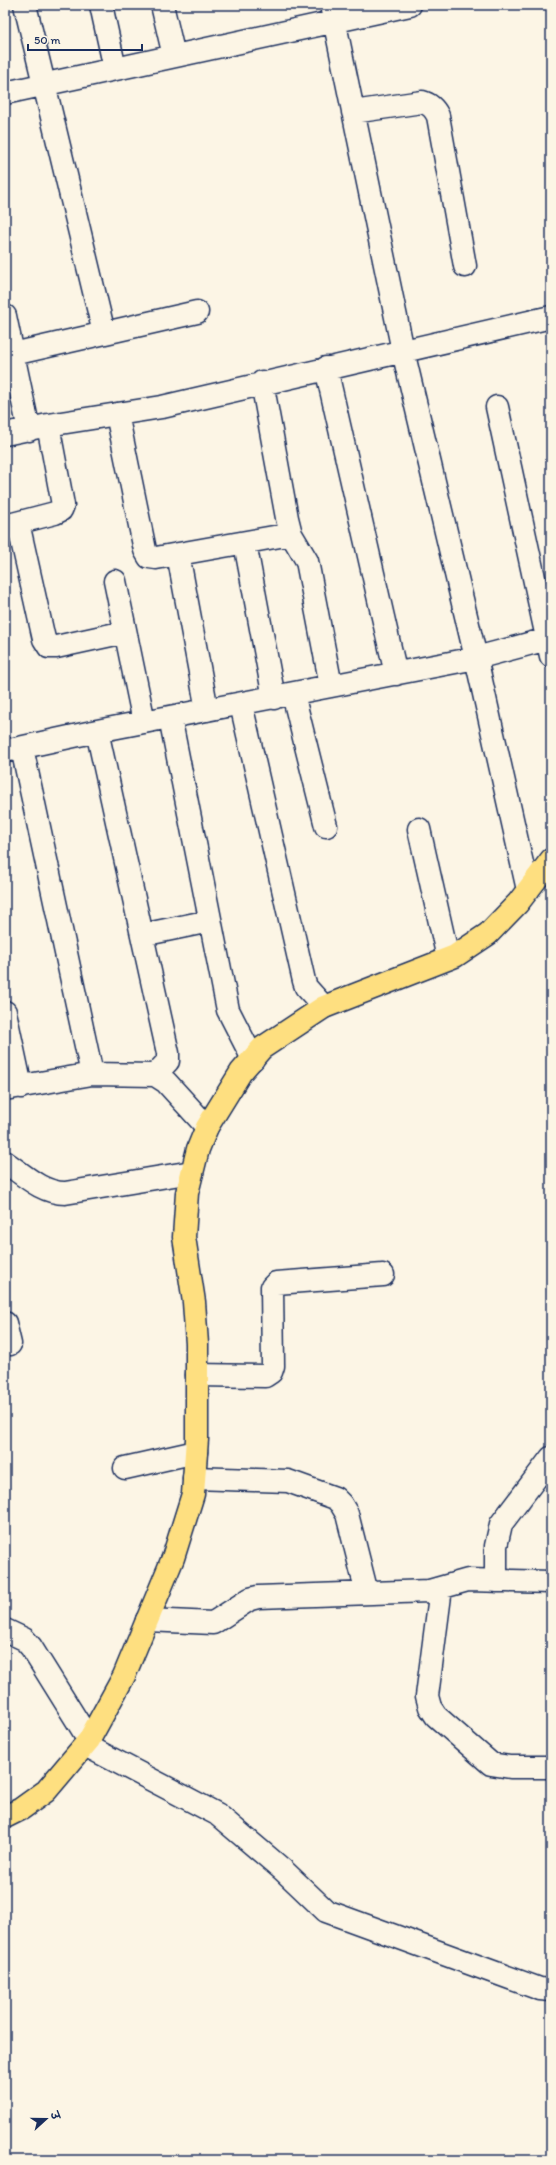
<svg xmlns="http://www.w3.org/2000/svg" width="556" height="2165" viewBox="0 0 556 2165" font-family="Itim,'Playpen Sans Deva',sans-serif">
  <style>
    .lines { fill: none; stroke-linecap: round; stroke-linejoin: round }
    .minor-casing { stroke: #1b2f5e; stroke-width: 25 }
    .major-casing { stroke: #1b2f5e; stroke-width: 25 }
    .minor { stroke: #fcf5e5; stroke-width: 22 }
    .major { stroke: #fedf80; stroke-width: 22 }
  </style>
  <rect width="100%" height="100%" fill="#fcf5e5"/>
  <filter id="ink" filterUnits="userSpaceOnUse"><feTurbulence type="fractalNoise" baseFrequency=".025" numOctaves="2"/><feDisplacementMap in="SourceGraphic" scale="8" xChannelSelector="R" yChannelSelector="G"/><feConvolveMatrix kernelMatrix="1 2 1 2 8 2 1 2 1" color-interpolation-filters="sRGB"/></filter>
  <g filter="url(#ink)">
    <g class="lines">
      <!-- minor casing -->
      <g class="minor-casing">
        <path id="minor" d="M 25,5 L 104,333
          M 101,5 L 115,69
          M 162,5 L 174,56
          M 331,5 L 403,351 L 476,658 L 528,890
          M 5,93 L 410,5
          M 353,112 L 422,102 C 430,104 434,108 438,116 L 465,266
          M 5,316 L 29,430
          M 13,354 L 197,312
          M 326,368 L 396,674
          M 262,382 L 287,518 L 291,534 L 307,561 L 331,686
          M 497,407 L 551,656
          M 117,414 L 145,550 L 149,557 L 156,558 L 291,534
          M 5,434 L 48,425 L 162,407 L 551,317
          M 18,523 L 44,639 L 49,647 L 56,647 L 125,632
          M 5,526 L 55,513 L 61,510 L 63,505 L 48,425
          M 245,543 L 274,698
          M 178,554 L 207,710
          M 115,581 L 144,722
          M 293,694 L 326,826
          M 241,704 L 304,981 L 306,987 L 324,1007
          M 170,717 L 228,1010 L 253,1059
          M 97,731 L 168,1053 L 168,1061 L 155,1075
          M 22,748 L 92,1074
          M 5,751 L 97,731 L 476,658 L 551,638
          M 419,829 L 448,958
          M 142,935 L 210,921
          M 5,1012 L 21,1087
          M 5,1089 L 92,1074 L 155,1075 L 166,1082 L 207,1127
          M 5,1162 C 24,1175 42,1193 65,1193 L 192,1172
          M 5,1323 L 10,1344
          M 197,1375 L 265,1376 L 271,1372 L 273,1366 L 272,1287 L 276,1283 L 383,1275
          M 125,1468 L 196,1452
          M 194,1478 L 288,1481 L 335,1498 L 341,1504 L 347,1514 L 367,1593
          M 496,1581 L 496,1546 L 501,1524 L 551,1458
          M 441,1588 L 427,1696 L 430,1707 L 436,1716 L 491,1764 L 510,1767 L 551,1767
          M 147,1620 L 213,1623 L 250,1599 L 258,1597 L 429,1591 L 468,1580 L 550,1582
          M 5,1630 L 24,1639 L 31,1647 L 89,1740
          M 85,1745 L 217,1814 L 283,1870 L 326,1911 L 540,1989 L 551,1990"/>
      </g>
      <!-- major casing -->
      <g class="major-casing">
        <path id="major" d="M 5,1817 L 21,1809 L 46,1791 L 89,1740 L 124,1676 L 173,1558 L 193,1494 L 197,1439 L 197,1344 L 194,1302 L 184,1237 L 187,1193 L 198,1149 L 207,1127 L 241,1072 L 262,1048 L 324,1007 L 455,956 L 488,934 L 518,903 L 551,860"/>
      </g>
      <!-- minor -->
      <use href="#minor" class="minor"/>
      <!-- major -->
      <use href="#major" class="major"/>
    </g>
  </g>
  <!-- margin -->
  <rect width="556" height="2165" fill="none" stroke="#fcf5e5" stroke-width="20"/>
  <rect x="10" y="10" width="536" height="2145" fill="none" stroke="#1b2f5e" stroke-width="1.5" filter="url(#ink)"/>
  <!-- north arrow -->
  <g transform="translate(46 2119) rotate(69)" stroke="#fcf5e5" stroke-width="3" paint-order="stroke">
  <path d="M0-3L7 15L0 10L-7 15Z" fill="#1b2f5e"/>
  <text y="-6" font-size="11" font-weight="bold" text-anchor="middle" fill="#1b2f5e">उ</text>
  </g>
  <!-- scale -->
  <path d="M28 44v6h114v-6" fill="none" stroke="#1b2f5e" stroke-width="2"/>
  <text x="34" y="44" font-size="12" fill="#1b2f5e" stroke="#fcf5e5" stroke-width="3" paint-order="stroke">50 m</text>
</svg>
